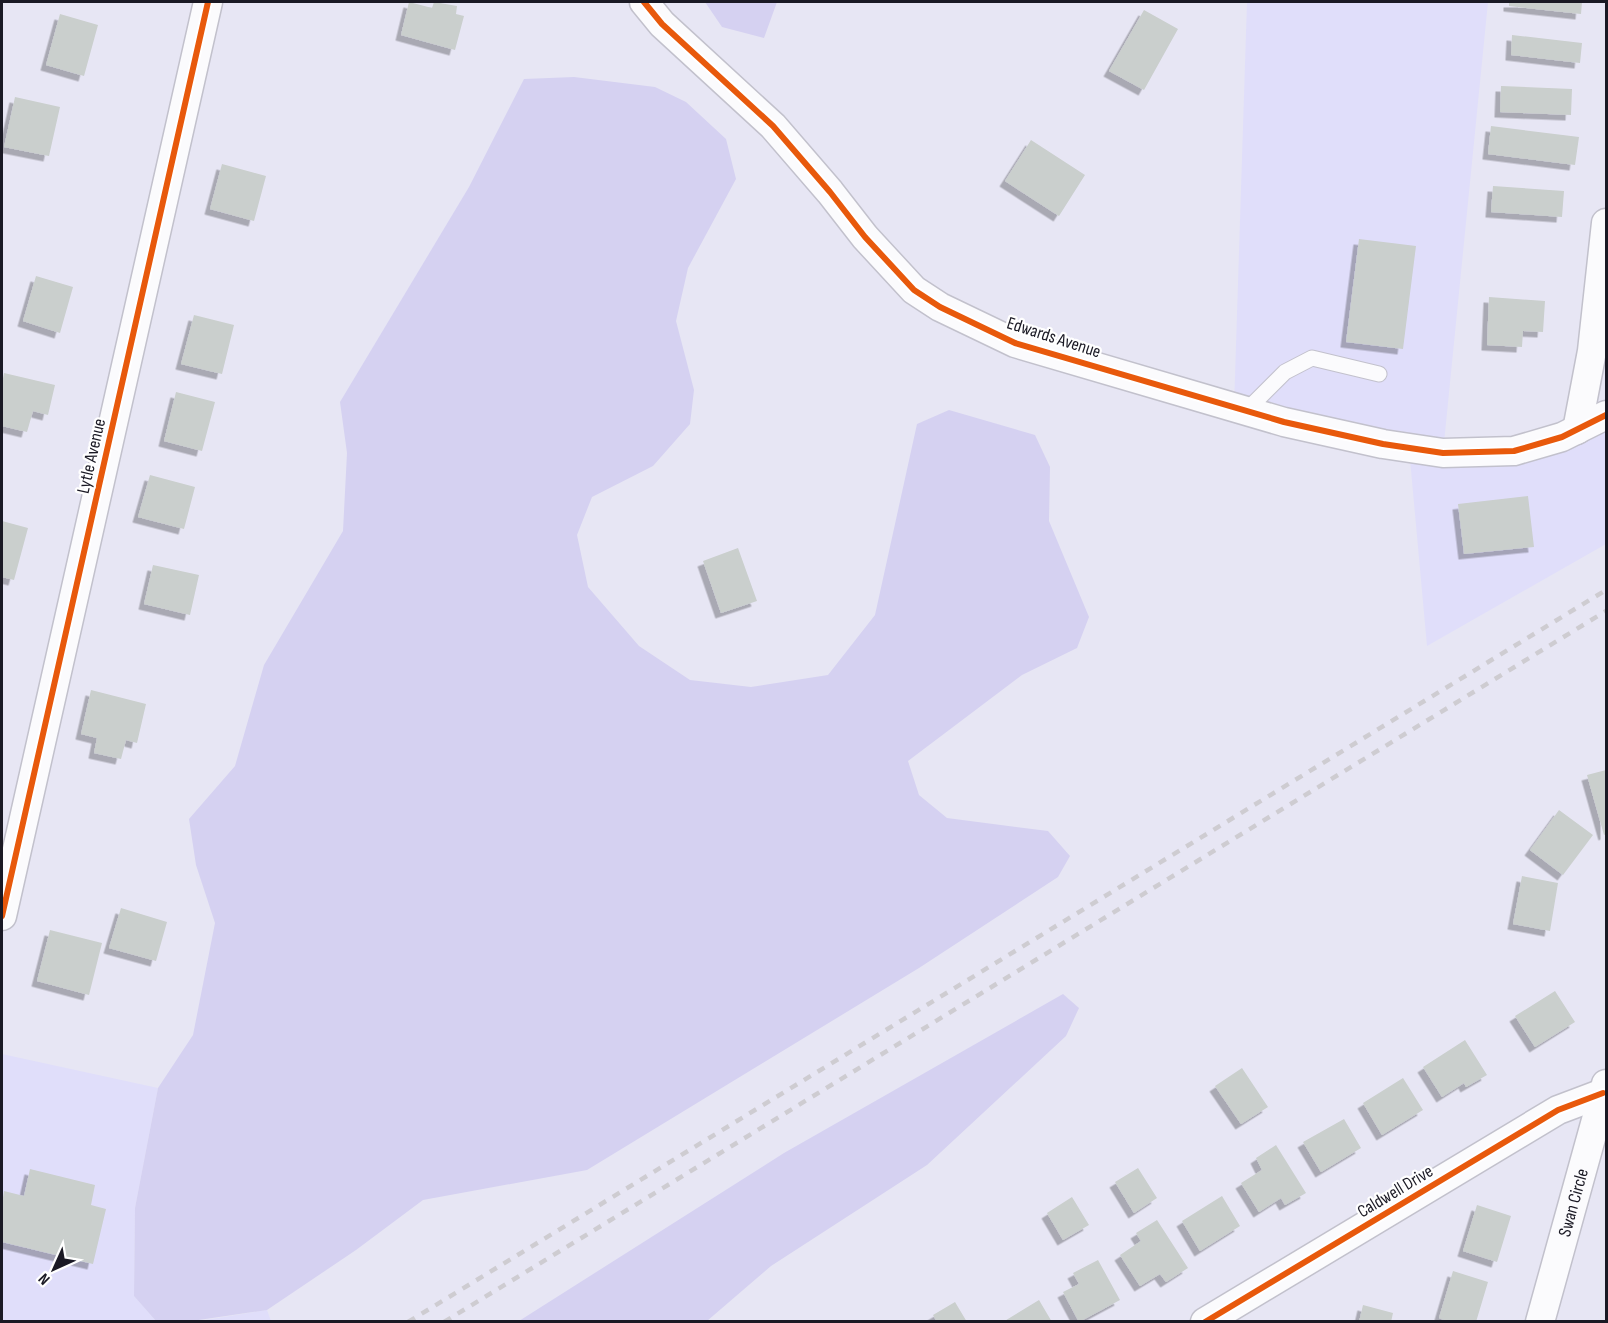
<svg xmlns="http://www.w3.org/2000/svg" width="1608" height="1323" viewBox="0 0 1608 1323" font-family="'Sofia Sans Condensed',sans-serif">
  <style>
    .built { fill: #e0defa }
    .green { fill: #d5d1f1 }
    .building { fill: #cacfcd; filter: url(#shadow) }
    .lines { fill: none; stroke-linecap: round; stroke-linejoin: round }
    .lane-casing { stroke: #c2c1cc; stroke-width: 17 }
    .street-casing { stroke: #c2c1cc; stroke-width: 31 }
    .lane { stroke: #fbfbfd; stroke-width: 15 }
    .street { stroke: #fbfbfd; stroke-width: 28 }
    .rail { stroke: #ceccd1; stroke-width: 4.5; stroke-dasharray: 8 8; stroke-linecap: butt }
    .cycleway-casing { stroke: #fff; stroke-width: 10 }
    .cycleway { stroke: #e8590c; stroke-width: 6 }
    .labels { text-anchor: middle; stroke-width: 4.5; stroke-linejoin: round; paint-order: stroke }
    .street-label { font-size: 18px; fill: #1a1924; stroke: #fff }
  </style>
  <defs>
    <filter id="shadow"><feDropShadow dx="-5.5" dy="5.5" stdDeviation="0" flood-color="#0004"/></filter>
  </defs>
  <rect width="100%" height="100%" fill="#e7e6f4"/>
  <!-- built -->
  <path class="built" d="M 1247,2 L 1488,2 L 1443,453 L 1606,415 L 1606,544 L 1427,646 L 1409,448 L 1234,408 Z
    M 2,1054 L 158,1088 L 135,1208 L 134,1296 L 156,1321 L 2,1322 Z
    M 267,1310 L 271,1321 L 192,1322 L 199,1321 Z"/>
  <!-- green -->
  <path class="green" d="M 705,2 L 777,2 L 764,38 L 722,27 Z
    M 574,77 L 655,87 L 686,102 L 726,139 L 736,179 L 688,268 L 676,321 L 694,390 L 690,424 L 653,466 L 592,497 L 577,535 L 588,587 L 639,646 L 690,680 L 751,687 L 828,675 L 875,615 L 917,424 L 949,410 L 1035,435 L 1050,467 L 1049,521 L 1089,617 L 1077,648 L 1022,675 L 908,761 L 919,795 L 947,818 L 1048,831 L 1070,856 L 1058,877 L 919,968 L 587,1170 L 423,1200 L 356,1250 L 267,1310 L 192,1321 L 156,1321 L 134,1296 L 135,1208 L 158,1088 L 193,1035 L 215,923 L 196,865 L 189,819 L 235,766 L 264,665 L 343,531 L 347,453 L 340,402 L 469,187 L 524,79 Z
    M 1063,994 L 1079,1008 L 1066,1036 L 927,1165 L 771,1266 L 707,1321 L 519,1321 L 784,1153 Z"/>
  <!-- building -->
  <path class="building" d="M 409,2 L 432,8 L 434,2 L 457,6 L 456,14 L 464,16 L 455,50 L 401,35 Z
    M 1509,2 L 1582,2 L 1581,14 L 1509,6 Z
    M 1144,10 L 1178,29 L 1144,90 L 1109,71 Z
    M 60,14 L 98,25 L 84,76 L 46,65 Z
    M 1512,35 L 1582,43 L 1580,63 L 1511,55 Z
    M 1501,86 L 1572,89 L 1571,115 L 1500,112 Z
    M 15,97 L 60,107 L 49,156 L 4,147 Z
    M 1491,126 L 1579,137 L 1575,165 L 1488,154 Z
    M 1031,140 L 1085,175 L 1059,216 L 1005,181 Z
    M 222,164 L 266,176 L 254,221 L 210,209 Z
    M 1493,186 L 1564,191 L 1562,217 L 1491,212 Z
    M 1359,239 L 1416,246 L 1403,349 L 1346,342 Z
    M 36,276 L 73,287 L 60,333 L 23,321 Z
    M 1489,297 L 1545,301 L 1543,332 L 1523,331 L 1522,347 L 1487,345 Z
    M 194,315 L 234,325 L 222,374 L 181,364 Z
    M 4,373 L 55,385 L 48,415 L 33,411 L 27,432 L 2,426 L 2,384 Z
    M 176,392 L 215,402 L 202,451 L 164,441 Z
    M 150,475 L 195,487 L 184,529 L 138,517 Z
    M 1528,496 L 1534,547 L 1464,554 L 1458,504 Z
    M 2,521 L 28,528 L 14,580 L 2,577 Z
    M 738,548 L 757,601 L 721,613 L 703,561 Z
    M 153,565 L 199,575 L 190,615 L 144,604 Z
    M 91,690 L 146,704 L 137,743 L 126,740 L 121,759 L 94,753 L 97,738 L 81,734 Z
    M 1606,770 L 1606,834 L 1604,835 L 1587,775 Z
    M 1559,810 L 1593,835 L 1563,875 L 1530,850 Z
    M 1522,876 L 1558,883 L 1550,931 L 1513,924 Z
    M 121,908 L 167,922 L 156,961 L 109,948 Z
    M 50,930 L 102,943 L 89,995 L 37,981 Z
    M 1555,991 L 1575,1022 L 1535,1047 L 1515,1016 Z
    M 1465,1040 L 1487,1075 L 1466,1087 L 1464,1083 L 1442,1097 L 1423,1067 Z
    M 1242,1068 L 1268,1107 L 1241,1124 L 1215,1086 Z
    M 1403,1078 L 1423,1110 L 1382,1135 L 1363,1103 Z
    M 1344,1119 L 1361,1148 L 1321,1172 L 1303,1142 Z
    M 1276,1145 L 1306,1193 L 1285,1205 L 1281,1198 L 1259,1212 L 1241,1183 L 1262,1170 L 1256,1158 Z
    M 1138,1168 L 1157,1198 L 1134,1213 L 1115,1182 Z
    M 30,1169 L 95,1185 L 91,1205 L 106,1209 L 93,1264 L 2,1242 L 2,1204 L 4,1191 L 24,1196 Z
    M 1222,1196 L 1240,1226 L 1200,1251 L 1182,1221 Z
    M 1072,1197 L 1089,1225 L 1063,1240 L 1047,1213 Z
    M 1477,1205 L 1511,1216 L 1497,1262 L 1463,1251 Z
    M 1157,1220 L 1188,1268 L 1166,1282 L 1160,1274 L 1140,1286 L 1120,1255 L 1141,1241 L 1136,1233 Z
    M 1098,1260 L 1120,1300 L 1079,1322 L 1063,1292 L 1079,1284 L 1073,1273 Z
    M 1453,1271 L 1488,1282 L 1476,1322 L 1449,1322 L 1439,1318 Z
    M 1039,1300 L 1052,1322 L 1003,1322 Z
    M 955,1302 L 967,1322 L 937,1322 L 933,1315 Z
    M 1363,1305 L 1393,1313 L 1391,1322 L 1359,1322 Z"/>
  <g class="lines">
    <!-- lane casing -->
    <g class="lane-casing">
      <path id="lane" d="M 1246,411 L 1285,372 L 1312,358 L 1379,374"/>
    </g>
    <!-- street casing -->
    <g class="street-casing">
      <g id="street">
        <path d="M 644,2 L 662,24 L 773,126 L 830,192 L 865,237 L 914,290 L 940,307 L 1015,343 L 1284,422 L 1383,444 L 1443,453 L 1514,451 L 1562,437 L 1606,415"/>
        <path d="M 1577,430 L 1592,351 L 1606,223"/>
        <path d="M 2,916 L 208,2"/>
        <path d="M 1205,1322 L 1558,1110 L 1603,1093"/>
        <path id="s1" d="M 1540,1322 L 1606,1084"/>
      </g>
    </g>
    <!-- lane -->
    <use href="#lane" class="lane"/>
    <!-- street -->
    <use href="#street" class="street"/>
    <!-- rail -->
    <path class="rail" d="M 408,1322 L 1606,590
      M 444,1322 L 1606,611"/>
    <!-- cycleway casing -->
    <g class="cycleway-casing">
      <path id="cycleway" d="M 644,2 L 662,24 L 773,126 L 830,192 L 865,237 L 914,290 L 940,307 L 1015,343 L 1284,422 L 1383,444 L 1443,453 L 1514,451 L 1562,437 L 1606,415
        M 2,916 L 208,2
        M 1205,1322 L 1558,1110 L 1603,1093"/>
    </g>
    <!-- cycleway -->
    <use href="#cycleway" class="cycleway"/>
  </g>
  <g class="labels">
    <!-- street labels -->
    <g class="street-label">
      <text transform="translate(1054 337) rotate(18)" y="6">Edwards Avenue</text>
      <text transform="translate(91 456) rotate(-77)" y="6">Lytle Avenue</text>
      <text transform="translate(1395 1191) rotate(-31)" y="6">Caldwell Drive</text>
      <text dy="6" stroke="none"><textPath href="#s1" startOffset="124">Swan Circle</textPath></text>
    </g>
  </g>
  <!-- border -->
  <rect width="1608" height="1323" fill="none" stroke="#1a1924" stroke-width="6"/>
  <!-- north arrow -->
  <g transform="translate(54 1269) rotate(225)" stroke="#ffffff" stroke-width="4.5" paint-order="stroke">
  <path d="M0-4.5L10 22L0 15L-10 22Z" fill="#1a1924"/>
  <text y="-9" font-size="16" font-weight="bold" text-anchor="middle" fill="#1a1924">N</text>
  </g>
</svg>
